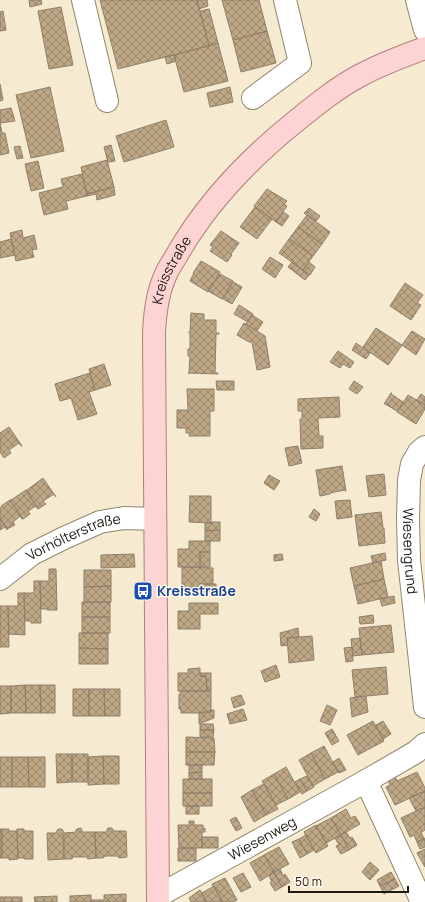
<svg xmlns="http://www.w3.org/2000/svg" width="425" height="902" viewBox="0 0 425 902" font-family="Manrope,sans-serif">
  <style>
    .building { fill: url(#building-cross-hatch); stroke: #8e806a }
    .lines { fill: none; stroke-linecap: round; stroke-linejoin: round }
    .minor-casing { stroke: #91866e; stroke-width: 24 }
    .major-casing { stroke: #af7f7b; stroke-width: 24 }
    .minor { stroke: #fff; stroke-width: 22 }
    .major { stroke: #fed3d3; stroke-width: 22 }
    .labels { text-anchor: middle; stroke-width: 3; stroke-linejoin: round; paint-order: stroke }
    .street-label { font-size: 14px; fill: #1d1910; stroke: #fff7e8 }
    .transit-label { font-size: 14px; font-weight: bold; fill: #164399; stroke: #fff7e8; text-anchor: start }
  </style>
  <defs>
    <pattern id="building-cross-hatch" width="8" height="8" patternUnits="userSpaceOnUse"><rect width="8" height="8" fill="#bea784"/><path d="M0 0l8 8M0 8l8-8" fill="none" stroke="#9a876b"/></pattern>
  </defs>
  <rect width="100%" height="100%" fill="#f6ead0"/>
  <!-- building -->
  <path class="building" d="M 29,0 L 41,0 L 42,4 L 30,7 Z
    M 100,0 L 197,0 L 209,46 L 118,69 Z
    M 197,0 L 207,0 L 208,6 L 199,9 Z
    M 222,0 L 259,0 L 267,31 L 233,40 Z
    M 61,7 L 73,65 L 49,69 L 38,11 Z
    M 209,9 L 218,43 L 209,46 L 200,11 Z
    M 3,11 L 6,30 L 0,31 L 0,12 Z
    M 267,31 L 276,63 L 241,72 L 233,40 Z
    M 218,43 L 228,81 L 184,92 L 174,55 Z
    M 174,55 L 176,61 L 167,64 L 165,57 Z
    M 0,84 L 3,100 L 0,101 Z
    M 50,87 L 64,151 L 31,158 L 16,95 Z
    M 230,87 L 233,102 L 210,107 L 207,93 Z
    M 11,108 L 15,121 L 0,123 L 0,110 Z
    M 166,120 L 174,147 L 124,162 L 116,136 Z
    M 0,123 L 2,133 L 5,133 L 9,153 L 0,155 Z
    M 111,145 L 115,161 L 108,162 L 104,147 Z
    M 20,146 L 23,158 L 17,159 L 14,147 Z
    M 107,160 L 114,187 L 87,194 L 81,167 Z
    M 38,161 L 44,188 L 31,191 L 25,164 Z
    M 82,174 L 87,196 L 66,201 L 68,209 L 44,215 L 39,193 L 63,187 L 61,179 Z
    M 114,187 L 115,195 L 97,200 L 96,194 L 87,196 L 87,194 Z
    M 267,189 L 287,201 L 284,204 L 287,206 L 276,222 L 254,206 Z
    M 255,207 L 272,219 L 257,239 L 240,227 Z
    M 309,208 L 320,216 L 316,221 L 304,213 Z
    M 283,212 L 289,216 L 282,226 L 276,222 Z
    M 307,215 L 330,232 L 322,244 L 298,227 Z
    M 298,227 L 322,244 L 313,256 L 289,239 Z
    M 22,230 L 23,238 L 34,235 L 37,249 L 32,250 L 34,257 L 16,261 L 10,233 Z
    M 221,231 L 239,243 L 231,254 L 232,255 L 227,262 L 210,251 L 213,247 L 210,245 Z
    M 11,239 L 15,255 L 0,258 L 0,242 Z
    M 289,239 L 313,256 L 303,270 L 279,253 Z
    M 270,257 L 283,265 L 275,278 L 262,269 Z
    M 201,261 L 220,272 L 208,292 L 190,281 L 194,273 L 193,273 Z
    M 292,262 L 309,275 L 305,280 L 288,267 Z
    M 309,262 L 315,267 L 310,275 L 303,270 Z
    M 220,274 L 233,281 L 222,299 L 208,291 Z
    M 233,282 L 242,287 L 232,304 L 223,299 Z
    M 405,283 L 423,295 L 417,303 L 421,305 L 411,320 L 390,306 Z
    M 239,305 L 253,314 L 248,322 L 234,314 Z
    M 191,313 L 204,314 L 204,320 L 216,320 L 216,333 L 219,333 L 219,334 L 216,334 L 215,373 L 218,373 L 218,374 L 188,373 L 189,373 L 190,356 L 188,356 L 188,349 L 190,349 L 190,333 L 189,333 L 189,332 L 190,332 Z
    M 252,315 L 263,322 L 257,331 L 246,324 Z
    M 244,323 L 265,336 L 270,367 L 257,370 L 252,342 L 249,342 L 237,335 Z
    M 376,328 L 402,345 L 388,365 L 363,347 Z
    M 412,331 L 425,339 L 416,355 L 402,345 Z
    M 356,343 L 370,353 L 366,359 L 352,350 Z
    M 338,351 L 354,362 L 350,368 L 343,364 L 340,368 L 330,362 Z
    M 104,364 L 111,385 L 95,390 L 89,369 Z
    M 90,373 L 95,390 L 89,392 L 97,414 L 78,420 L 71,398 L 60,401 L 55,384 Z
    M 216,381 L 234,381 L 234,390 L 217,390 Z
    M 354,381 L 363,387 L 357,394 L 349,389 Z
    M 187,389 L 214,389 L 214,411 L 210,411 L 210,436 L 189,436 L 190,433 L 186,433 L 186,428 L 177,428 L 177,410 L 188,410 Z
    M 391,393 L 392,393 L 391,394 L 403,402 L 397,411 L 385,404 L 384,404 Z
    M 421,394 L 425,397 L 425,405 L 417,400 Z
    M 408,395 L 425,405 L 425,409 L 416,424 L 397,412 Z
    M 339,397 L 340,417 L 318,418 L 319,436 L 323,436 L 323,448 L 301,449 L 300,419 L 302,419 L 302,411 L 298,411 L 298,399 Z
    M 9,427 L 22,446 L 21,446 L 19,443 L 9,450 L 11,453 L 4,458 L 0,452 L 0,433 Z
    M 298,446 L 302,463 L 289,466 L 285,448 Z
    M 342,466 L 346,491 L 345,491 L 345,490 L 330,493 L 330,494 L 320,496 L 316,470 Z
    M 384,474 L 386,495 L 369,497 L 366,476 Z
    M 269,475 L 280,481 L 274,490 L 264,483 Z
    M 43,478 L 56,497 L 54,494 L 43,501 L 46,504 L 38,509 L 26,490 L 27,490 Z
    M 26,490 L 38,509 L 36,506 L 28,511 L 30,514 L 23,519 L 10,500 L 11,500 Z
    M 189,496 L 211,496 L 211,523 L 189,522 L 190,496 Z
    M 10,500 L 23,519 L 22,519 L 20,516 L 13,522 L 15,525 L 7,529 L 0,518 L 0,508 L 2,507 L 1,506 Z
    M 350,500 L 352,517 L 337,519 L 335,501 Z
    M 314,509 L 320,514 L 316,521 L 309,517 Z
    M 381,512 L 383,528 L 384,528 L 385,543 L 359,546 L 355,515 Z
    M 0,518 L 7,529 L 7,530 L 5,527 L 0,530 Z
    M 211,522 L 220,522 L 220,530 L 205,531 L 205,523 L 211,523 Z
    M 220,530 L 220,541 L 205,541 L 205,531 Z
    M 189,541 L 210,541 L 210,552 L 200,552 L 200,567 L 178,567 L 178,549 L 189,549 Z
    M 200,552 L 210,552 L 210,567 L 200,567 Z
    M 385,553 L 386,560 L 373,563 L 371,556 Z
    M 134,554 L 135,567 L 101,568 L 101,555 Z
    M 282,554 L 283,560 L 274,561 L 274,555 Z
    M 381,561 L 384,579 L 354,586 L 350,568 Z
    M 182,567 L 213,568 L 213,584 L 200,584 L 200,586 L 192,587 L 192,588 L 182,588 Z
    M 49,569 L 56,569 L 57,610 L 47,610 L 47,609 L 41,609 L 40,581 L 49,581 Z
    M 84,570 L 111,570 L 111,586 L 84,587 Z
    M 384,579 L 388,597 L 358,604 L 354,586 Z
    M 34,581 L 40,581 L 41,623 L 31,623 L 31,621 L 25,621 L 24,593 L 34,593 Z
    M 200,584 L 216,584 L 216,590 L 201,593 L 199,586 L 200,586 Z
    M 111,586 L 111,602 L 84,602 L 84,587 Z
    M 18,593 L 24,593 L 25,635 L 9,634 L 8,606 L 18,606 Z
    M 394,596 L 395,603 L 382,606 L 380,599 Z
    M 82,602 L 110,602 L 110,617 L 82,617 Z
    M 189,603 L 218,603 L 218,614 L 200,614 L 200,629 L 178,629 L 178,611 L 189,611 Z
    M 0,606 L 8,606 L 9,647 L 0,647 Z
    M 373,615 L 374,623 L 360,624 L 359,617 Z
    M 82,617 L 110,617 L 110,633 L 82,633 Z
    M 391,625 L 394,652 L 362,655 L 359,628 Z
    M 298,628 L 299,637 L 287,638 L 288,645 L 281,646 L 280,633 Z
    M 79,633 L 108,633 L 108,649 L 79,648 Z
    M 312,636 L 314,660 L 289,663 L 287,638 Z
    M 360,638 L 362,655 L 353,656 L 351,639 Z
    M 352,647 L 353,661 L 346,662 L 344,648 Z
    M 79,648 L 108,649 L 108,664 L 79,664 Z
    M 276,665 L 280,677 L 265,682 L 261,671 Z
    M 386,667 L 388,694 L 355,697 L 352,670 Z
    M 200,668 L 200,676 L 206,676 L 207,691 L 178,691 L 178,673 L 188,673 L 188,669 Z
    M 200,673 L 211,673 L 211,691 L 207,691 L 206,676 L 200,676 Z
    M 25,685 L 26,713 L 11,713 L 11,686 Z
    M 25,685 L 40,685 L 41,713 L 26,713 Z
    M 40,685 L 55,685 L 55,713 L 41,713 Z
    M 0,686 L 11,686 L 11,713 L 0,714 Z
    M 73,689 L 89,689 L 89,716 L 73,716 Z
    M 89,689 L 104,689 L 105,716 L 89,716 Z
    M 104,689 L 120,689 L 120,716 L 105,716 Z
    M 180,691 L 211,691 L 211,712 L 203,712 L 203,713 L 181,713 L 181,709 L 179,709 L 179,694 L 181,694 Z
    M 241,695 L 245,704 L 234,708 L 231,698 Z
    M 366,696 L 368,712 L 352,717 L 350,698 Z
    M 327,705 L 337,710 L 330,725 L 320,721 Z
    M 243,709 L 247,720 L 230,724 L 227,714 Z
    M 211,710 L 214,710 L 214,718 L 199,724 L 199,713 L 203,713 L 203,712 L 211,712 Z
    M 373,721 L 384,741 L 358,755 L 347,735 Z
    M 383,721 L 391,734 L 383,739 L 376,725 Z
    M 200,724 L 213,724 L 214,730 L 200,730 Z
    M 332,729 L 339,741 L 332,745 L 325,733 Z
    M 200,730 L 214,730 L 213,737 L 200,737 Z
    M 186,737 L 214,738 L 215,752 L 186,752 Z
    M 324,746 L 338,772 L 325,779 L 311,753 Z
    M 186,752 L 215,752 L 214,765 L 186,765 Z
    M 311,753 L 325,779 L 313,786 L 299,760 Z
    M 56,754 L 72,754 L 72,782 L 57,783 Z
    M 72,754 L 88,754 L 88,782 L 72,782 Z
    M 103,756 L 119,756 L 119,784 L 104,784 Z
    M 103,756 L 104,784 L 88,785 L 88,757 Z
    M 0,757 L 12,757 L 12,787 L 0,787 Z
    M 12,757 L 28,757 L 29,787 L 12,787 Z
    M 28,757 L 45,757 L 45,787 L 29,787 Z
    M 339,758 L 346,770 L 339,773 L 333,762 Z
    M 189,765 L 202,765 L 202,772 L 189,773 Z
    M 286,767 L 300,792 L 288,799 L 274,774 Z
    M 202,772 L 202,779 L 189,779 L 189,773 Z
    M 417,772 L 425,788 L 425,791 L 395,805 L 386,787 L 390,785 L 387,778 L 394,774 L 397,781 Z
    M 274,774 L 288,799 L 276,805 L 262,781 Z
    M 307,776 L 314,787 L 307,791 L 300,779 Z
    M 183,779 L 212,779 L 212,793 L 183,793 Z
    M 300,779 L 307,791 L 302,794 L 295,782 Z
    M 264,784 L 278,809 L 266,815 L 252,790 Z
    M 252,790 L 266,815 L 254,822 L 241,797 Z
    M 425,791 L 425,807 L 416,811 L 409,798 Z
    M 183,793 L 212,793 L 212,806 L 183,806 Z
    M 186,806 L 199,806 L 199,814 L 186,814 Z
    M 425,807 L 425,830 L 421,832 L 424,839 L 417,842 L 414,835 L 410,837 L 401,818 Z
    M 346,809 L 351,818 L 355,816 L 360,824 L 341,835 L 331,818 Z
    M 236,817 L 242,828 L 236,831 L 230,820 Z
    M 331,818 L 341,835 L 326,843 L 316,826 Z
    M 189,821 L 194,821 L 194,825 L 203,825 L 203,829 L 205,828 L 205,832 L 202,832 L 202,848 L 179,848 L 178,825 L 189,825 Z
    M 316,825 L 328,846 L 316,853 L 304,832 Z
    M 81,828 L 82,830 L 82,832 L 95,832 L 96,858 L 88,859 L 86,857 L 73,857 L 72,859 L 64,859 L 64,833 L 76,832 L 76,830 L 77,829 Z
    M 108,828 L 112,828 L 114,831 L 126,831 L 127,857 L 119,858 L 117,856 L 105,856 L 103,858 L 96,858 L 95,832 L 107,832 L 107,829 Z
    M 0,829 L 2,829 L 2,858 L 0,858 Z
    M 2,829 L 9,829 L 9,831 L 17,831 L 18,859 L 9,860 L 9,858 L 2,858 Z
    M 17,829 L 24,829 L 24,831 L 33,831 L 33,859 L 24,859 L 24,858 L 18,858 Z
    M 58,829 L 61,829 L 63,830 L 64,859 L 48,860 L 47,833 L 56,833 Z
    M 346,832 L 350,838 L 352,837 L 357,845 L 349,850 L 341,835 Z
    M 306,835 L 314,850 L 307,854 L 299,839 Z
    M 341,835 L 349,850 L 341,854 L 336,846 L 339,845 L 335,838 Z
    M 202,837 L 218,837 L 218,848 L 202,848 Z
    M 425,838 L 425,847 L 420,849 L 417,842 Z
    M 299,839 L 307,854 L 300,858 L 292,842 Z
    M 279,847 L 289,864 L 274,872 L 264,855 Z
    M 178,848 L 196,848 L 196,861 L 178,861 Z
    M 425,849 L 425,867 L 417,853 Z
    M 264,855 L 274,872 L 260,881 L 250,863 Z
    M 370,862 L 379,870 L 370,880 L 362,872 Z
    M 280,869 L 283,876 L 285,874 L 290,882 L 282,887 L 274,872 Z
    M 274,872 L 282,887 L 275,891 L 270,883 L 272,882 L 269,876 Z
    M 391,872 L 395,879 L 380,886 L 377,880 Z
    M 243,873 L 251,887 L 241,892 L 233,878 Z
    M 225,878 L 237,900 L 233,902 L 223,902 L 212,884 Z
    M 395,879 L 399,886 L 384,894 L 380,886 Z
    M 214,886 L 223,902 L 207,902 L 202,893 Z
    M 200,890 L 207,902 L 191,902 L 189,898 Z
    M 126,894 L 126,902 L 91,902 L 91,900 L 104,900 L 104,895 Z
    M 91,895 L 91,902 L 70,902 L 70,896 Z
    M 57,896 L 57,902 L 35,902 L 34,897 Z
    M 0,897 L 22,897 L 22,902 L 0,902 Z"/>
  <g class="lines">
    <!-- minor casing -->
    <g class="minor-casing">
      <g id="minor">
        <path d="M 83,0 L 107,101"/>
        <path d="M 417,0 L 425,30"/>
        <path d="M 253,98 L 300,63 L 285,0"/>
        <path id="s1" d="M 425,447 L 419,452 L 412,464 L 409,480 L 408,518 L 409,560 L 425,707"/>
        <path id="s2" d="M 0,579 L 32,554 L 64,538 L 100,522 L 124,518 L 155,519"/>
        <path d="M 366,781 L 422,902"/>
        <path id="s3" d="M 158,896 L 366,781 L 416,752 L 425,744"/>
      </g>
    </g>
    <!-- major casing -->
    <g class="major-casing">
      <g id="major">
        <path id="s4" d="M 158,902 L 154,333 C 155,313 157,293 166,274 C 169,267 174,260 178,253 C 208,201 250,158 296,121 C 317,104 338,87 361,75 C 381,64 403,56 425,48"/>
      </g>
    </g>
    <!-- minor -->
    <use href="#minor" class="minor"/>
    <!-- major -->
    <use href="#major" class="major"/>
  </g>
  <!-- icons -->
  <defs>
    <g id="bus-square" transform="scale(1)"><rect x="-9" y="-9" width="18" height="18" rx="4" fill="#1a4fb4" stroke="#fff7e8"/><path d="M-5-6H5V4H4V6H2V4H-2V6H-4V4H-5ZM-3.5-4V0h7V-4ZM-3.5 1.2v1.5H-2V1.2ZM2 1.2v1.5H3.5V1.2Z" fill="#fff"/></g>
  </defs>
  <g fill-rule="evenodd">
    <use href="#bus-square" x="143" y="591"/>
  </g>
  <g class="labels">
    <!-- street labels -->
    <g class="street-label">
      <text dy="5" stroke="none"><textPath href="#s4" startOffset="635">Kreisstraße</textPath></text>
      <text dy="5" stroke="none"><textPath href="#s2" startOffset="86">Vorhölterstraße</textPath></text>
      <text dy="5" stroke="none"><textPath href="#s1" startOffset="109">Wiesengrund</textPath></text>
      <text dy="5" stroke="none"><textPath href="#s3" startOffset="119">Wiesenweg</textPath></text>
    </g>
    <!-- transit labels -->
    <g class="transit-label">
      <text x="157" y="596">Kreisstraße</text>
    </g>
  </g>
  <!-- scale -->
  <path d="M289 886v6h119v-6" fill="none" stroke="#1d1910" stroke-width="2"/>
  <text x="295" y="886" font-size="12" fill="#1d1910" stroke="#fff7e8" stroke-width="3" paint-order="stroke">50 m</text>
</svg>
